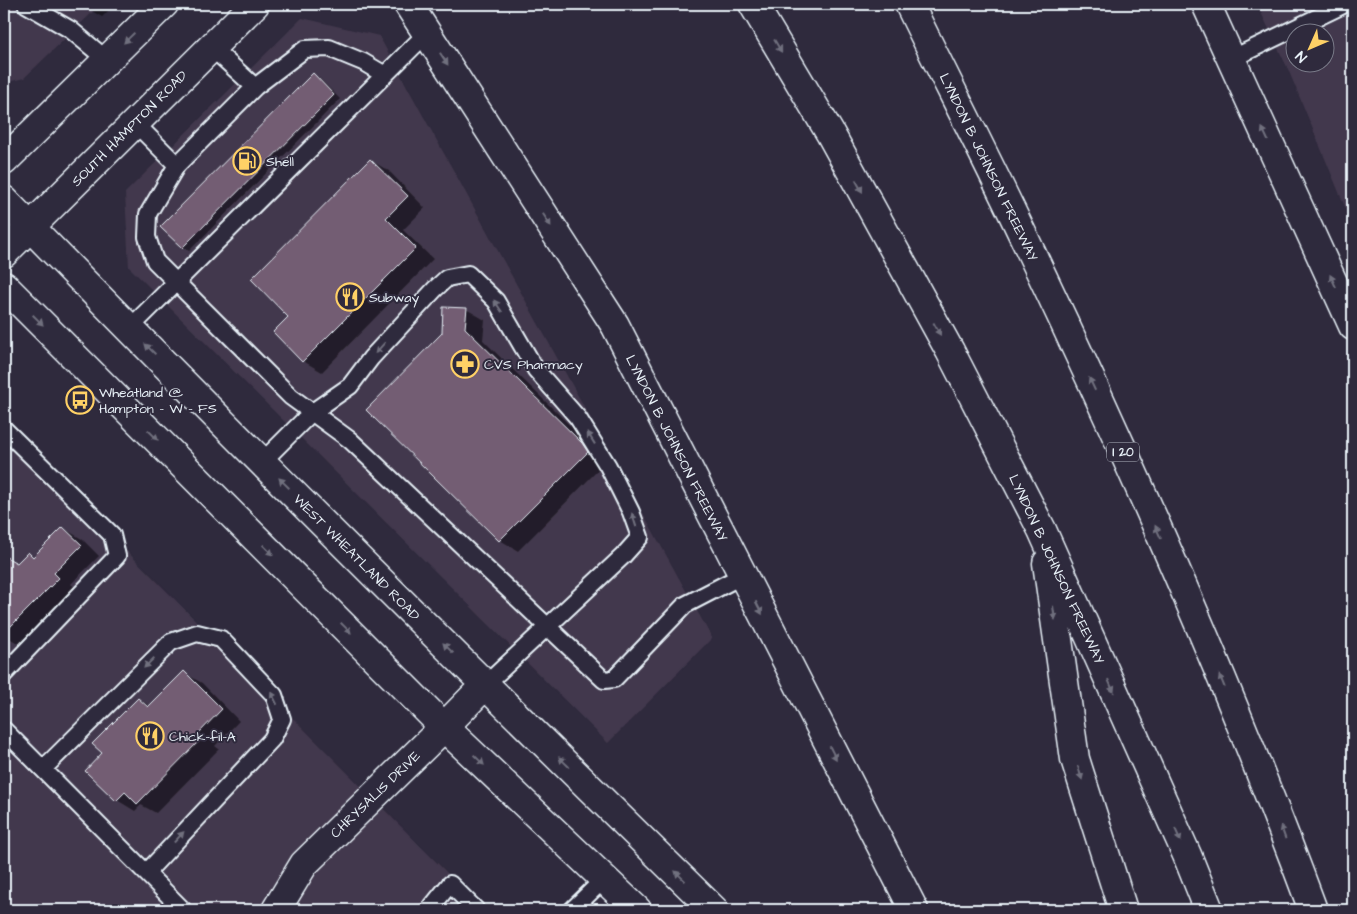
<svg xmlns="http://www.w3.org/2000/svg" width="1357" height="914" viewBox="0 0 1357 914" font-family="'Architects Daughter',sans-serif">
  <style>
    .built { fill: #43394d; fill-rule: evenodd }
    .shadow { fill: #0007 }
    .building { fill: #735d73; stroke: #e8f1f8 }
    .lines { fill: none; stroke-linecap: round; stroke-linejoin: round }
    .lane-casing { stroke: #e8f1f8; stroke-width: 20 }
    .secondary-casing { stroke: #e8f1f8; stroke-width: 31 }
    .highway-casing { stroke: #e8f1f8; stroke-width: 31 }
    .lane { stroke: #2f2a3d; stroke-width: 16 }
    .secondary { stroke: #2f2a3d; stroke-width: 28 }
    .highway { stroke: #2f2a3d; stroke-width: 28 }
    .oneway { fill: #70707e }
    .labels { text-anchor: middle; stroke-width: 4; stroke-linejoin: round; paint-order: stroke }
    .shield { fill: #2f2a3d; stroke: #b0b5c0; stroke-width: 1 }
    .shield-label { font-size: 12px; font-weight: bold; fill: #e8f1f8 }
    .street-label { font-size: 14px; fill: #e8f1f8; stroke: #2f2a3d }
    .poi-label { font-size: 14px; fill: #e8f1f8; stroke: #2f2a3d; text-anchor: start }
  </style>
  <rect width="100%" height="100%" fill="#2f2a3d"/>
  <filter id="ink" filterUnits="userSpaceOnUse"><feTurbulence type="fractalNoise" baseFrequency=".02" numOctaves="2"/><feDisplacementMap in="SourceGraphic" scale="10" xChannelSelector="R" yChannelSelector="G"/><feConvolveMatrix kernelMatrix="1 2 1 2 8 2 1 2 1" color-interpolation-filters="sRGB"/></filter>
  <g filter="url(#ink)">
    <!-- built -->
    <path class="built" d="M 4,4 L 101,4 L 24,78 L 4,83 Z
      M 1257,4 L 1353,4 L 1353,226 L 1288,69 ZM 1294,32 L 1324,32 L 1324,62 L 1294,62 Z
      M 302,18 L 379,36 L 712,638 L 608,743 L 129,267 L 125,193 Z
      M 4,428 L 484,910 L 4,910 Z"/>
    <!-- shadow -->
    <path class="shadow" d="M 80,4 L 115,4 L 102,17 Z
      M 313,75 L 319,78 L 340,99 L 189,251 L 183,247 L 162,227 Z
      M 370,160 L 389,171 L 425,208 L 403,230 L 433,259 L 322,372 L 303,361 L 274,332 L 290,317 Z
      M 466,309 L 485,320 L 483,340 L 600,455 L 605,463 L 518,551 L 500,540 L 368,410 Z
      M 63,528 L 82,539 L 99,556 L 71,584 L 77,589 L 21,645 L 4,635 L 4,557 L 17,564 L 28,553 L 34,557 Z
      M 184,673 L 202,683 L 239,721 L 215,746 L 219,749 L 156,813 L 141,805 L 135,811 L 117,800 L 87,771 L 104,753 L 139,699 L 150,706 Z"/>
    <!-- building -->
    <path class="building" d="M 313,73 L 334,95 L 182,248 L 160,227 Z
      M 370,159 L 408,196 L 386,218 L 416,248 L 302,362 L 273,332 L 288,317 L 251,279 Z
      M 443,307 L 467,308 L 465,328 L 582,443 L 588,452 L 499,541 L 366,410 L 442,333 Z
      M 63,527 L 82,545 L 54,573 L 59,578 L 4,633 L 4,556 L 17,563 L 28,552 L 33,557 Z
      M 184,671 L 222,709 L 198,734 L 202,738 L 137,804 L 125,792 L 116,801 L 85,771 L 102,753 L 92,744 L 138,698 L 148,707 Z"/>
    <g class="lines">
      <!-- lane casing -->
      <g class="lane-casing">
        <path id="lane" d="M 26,4 L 71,30 L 107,60
          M 211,47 L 255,87
          M 1231,59 L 1345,4
          M 385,75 L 363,62 L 329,48 L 305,49 L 255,87 L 177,165 L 148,214 L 147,237 L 155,261 L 291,397 L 350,440 L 604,680 L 614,679 L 685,605 L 743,575
          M 135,123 L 177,165
          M 129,329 L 427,33
          M 4,429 L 112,535 L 117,556 L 4,674
          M 263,461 L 311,413 L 350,386 L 371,358 L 435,289 L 447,278 L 468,274 L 496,301 L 536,370 L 578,418 L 608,466 L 631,512 L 640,537 L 623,556 L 485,685
          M 4,730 L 183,910
          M 43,769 L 171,642 L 197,633 L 221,639 L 274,695 L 282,719 L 272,739 L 146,873
          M 429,910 L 450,884 L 476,910
          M 572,910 L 604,879"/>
      </g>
      <!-- secondary casing -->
      <g class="secondary-casing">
        <path id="secondary" d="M 408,4 L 615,325 L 914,910
          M 1206,4 L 1353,326
          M 4,161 L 164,4
          M 4,200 C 237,440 475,676 714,910
          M 4,253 L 255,4
          M 4,286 L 444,727 L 637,910
          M 276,910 L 304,864 L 444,727 L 485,685"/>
      </g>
      <!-- highway casing -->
      <g class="highway-casing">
        <path id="highway" d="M 753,4 L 830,133 L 950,351 L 1042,530 L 1187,855 L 1209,910
          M 909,4 C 949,86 991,167 1030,250 C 1133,466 1230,686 1313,910
          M 1047,563 L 1075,759 L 1123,910"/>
      </g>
      <!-- lane -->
      <use href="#lane" class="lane"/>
      <!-- secondary -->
      <use href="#secondary" class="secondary"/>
      <!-- highway -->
      <use href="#highway" class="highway"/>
    </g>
    <!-- one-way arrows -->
    <defs><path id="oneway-solid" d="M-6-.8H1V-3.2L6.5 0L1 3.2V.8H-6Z" transform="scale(1.25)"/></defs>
    <g class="oneway">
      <use href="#oneway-solid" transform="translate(129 38) rotate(136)"/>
      <use href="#oneway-solid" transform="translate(778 46) rotate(59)"/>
      <use href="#oneway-solid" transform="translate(444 59) rotate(57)"/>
      <use href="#oneway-solid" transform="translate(1265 134) rotate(-115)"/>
      <use href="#oneway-solid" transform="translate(859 186) rotate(61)"/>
      <use href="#oneway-solid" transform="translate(547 220) rotate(57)"/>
      <use href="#oneway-solid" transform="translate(1333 281) rotate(-115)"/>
      <use href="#oneway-solid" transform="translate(498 306) rotate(-124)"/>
      <use href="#oneway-solid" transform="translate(38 320) rotate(45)"/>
      <use href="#oneway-solid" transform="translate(937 329) rotate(61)"/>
      <use href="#oneway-solid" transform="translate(380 348) rotate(132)"/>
      <use href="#oneway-solid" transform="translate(150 349) rotate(-136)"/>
      <use href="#oneway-solid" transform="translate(1092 384) rotate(-115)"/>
      <use href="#oneway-solid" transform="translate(153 435) rotate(45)"/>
      <use href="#oneway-solid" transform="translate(591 438) rotate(-122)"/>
      <use href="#oneway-solid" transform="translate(284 483) rotate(-135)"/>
      <use href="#oneway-solid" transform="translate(634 520) rotate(-108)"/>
      <use href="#oneway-solid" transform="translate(1158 532) rotate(-114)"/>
      <use href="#oneway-solid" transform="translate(268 550) rotate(45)"/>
      <use href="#oneway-solid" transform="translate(759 608) rotate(63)"/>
      <use href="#oneway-solid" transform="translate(1054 613) rotate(82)"/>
      <use href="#oneway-solid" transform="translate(346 628) rotate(45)"/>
      <use href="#oneway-solid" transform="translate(448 648) rotate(-135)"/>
      <use href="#oneway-solid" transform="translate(149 663) rotate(135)"/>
      <use href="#oneway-solid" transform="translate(1222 681) rotate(-112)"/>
      <use href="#oneway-solid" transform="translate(1111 686) rotate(66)"/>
      <use href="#oneway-solid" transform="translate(274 698) rotate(-116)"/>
      <use href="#oneway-solid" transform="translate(833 753) rotate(63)"/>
      <use href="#oneway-solid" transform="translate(479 760) rotate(44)"/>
      <use href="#oneway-solid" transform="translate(564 762) rotate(-136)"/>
      <use href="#oneway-solid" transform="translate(1080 773) rotate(73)"/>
      <use href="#oneway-solid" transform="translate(1283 832) rotate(-110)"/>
      <use href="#oneway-solid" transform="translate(1178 835) rotate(66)"/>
      <use href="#oneway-solid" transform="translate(179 837) rotate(-47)"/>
      <use href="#oneway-solid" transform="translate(680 876) rotate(-136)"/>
    </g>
  </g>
  <!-- icons -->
  <defs>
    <g id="fuel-ring" transform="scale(1.4375)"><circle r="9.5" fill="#2f2a3d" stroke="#ffd166" stroke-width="1.5"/><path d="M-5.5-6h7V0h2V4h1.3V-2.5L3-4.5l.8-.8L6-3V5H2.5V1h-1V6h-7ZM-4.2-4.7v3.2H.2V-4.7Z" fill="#ffd166"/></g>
    <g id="restaurant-ring" transform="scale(1.4375)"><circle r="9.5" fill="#2f2a3d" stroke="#ffd166" stroke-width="1.5"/><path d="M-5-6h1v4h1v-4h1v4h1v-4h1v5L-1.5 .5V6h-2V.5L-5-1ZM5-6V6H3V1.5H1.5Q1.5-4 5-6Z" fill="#ffd166"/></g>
    <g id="pharmacy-ring" transform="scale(1.4375)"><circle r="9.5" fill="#2f2a3d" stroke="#ffd166" stroke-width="1.5"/><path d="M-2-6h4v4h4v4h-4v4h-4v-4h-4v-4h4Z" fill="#ffd166"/></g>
    <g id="bus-ring" transform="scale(1.4375)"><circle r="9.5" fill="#2f2a3d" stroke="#ffd166" stroke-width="1.5"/><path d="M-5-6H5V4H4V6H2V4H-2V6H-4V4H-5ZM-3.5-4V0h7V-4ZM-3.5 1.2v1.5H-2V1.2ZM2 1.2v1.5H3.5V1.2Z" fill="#ffd166"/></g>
  </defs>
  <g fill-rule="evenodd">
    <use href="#fuel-ring" x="247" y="161"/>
    <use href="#restaurant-ring" x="350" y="297"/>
    <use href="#pharmacy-ring" x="465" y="364"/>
    <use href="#bus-ring" x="80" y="400"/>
    <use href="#restaurant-ring" x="150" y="736"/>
  </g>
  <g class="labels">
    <!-- shield labels -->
    <rect class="shield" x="1107" y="442.5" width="32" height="19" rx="4"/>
    <g class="shield-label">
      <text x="1123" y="456">I 20</text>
    </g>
    <!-- street labels -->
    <g class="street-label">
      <text transform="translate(129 128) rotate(-45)" y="5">SOUTH HAMPTON ROAD</text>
      <text transform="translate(989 167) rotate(64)" y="5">LYNDON B JOHNSON FREEWAY</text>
      <text transform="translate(677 448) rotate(63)" y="5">LYNDON B JOHNSON FREEWAY</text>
      <text transform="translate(357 557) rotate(45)" y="5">WEST WHEATLAND ROAD</text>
      <text transform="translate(1057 569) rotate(65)" y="5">LYNDON B JOHNSON FREEWAY</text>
      <text transform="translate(375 794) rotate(-44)" y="5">CHRYSALIS DRIVE</text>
    </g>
    <!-- poi labels -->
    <g class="poi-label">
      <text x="266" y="166">Shell</text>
      <text x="369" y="302">Subway</text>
      <text x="484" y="369">CVS Pharmacy</text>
      <text x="99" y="397">Wheatland @<tspan x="99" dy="16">Hampton - W - FS</tspan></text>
      <text x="169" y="741">Chick-fil-A</text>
    </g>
  </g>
  <!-- margin -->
  <rect width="1357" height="914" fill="none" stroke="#2f2a3d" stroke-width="20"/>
  <rect x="10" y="10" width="1337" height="894" fill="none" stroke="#e8f1f8" stroke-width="2" filter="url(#ink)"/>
  <!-- north arrow -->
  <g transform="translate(1310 48) rotate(225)"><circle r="24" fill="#2f2a3d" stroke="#797a88"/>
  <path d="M0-4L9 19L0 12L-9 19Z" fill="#ffd166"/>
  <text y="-8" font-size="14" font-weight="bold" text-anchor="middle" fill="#e8f1f8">N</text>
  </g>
</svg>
